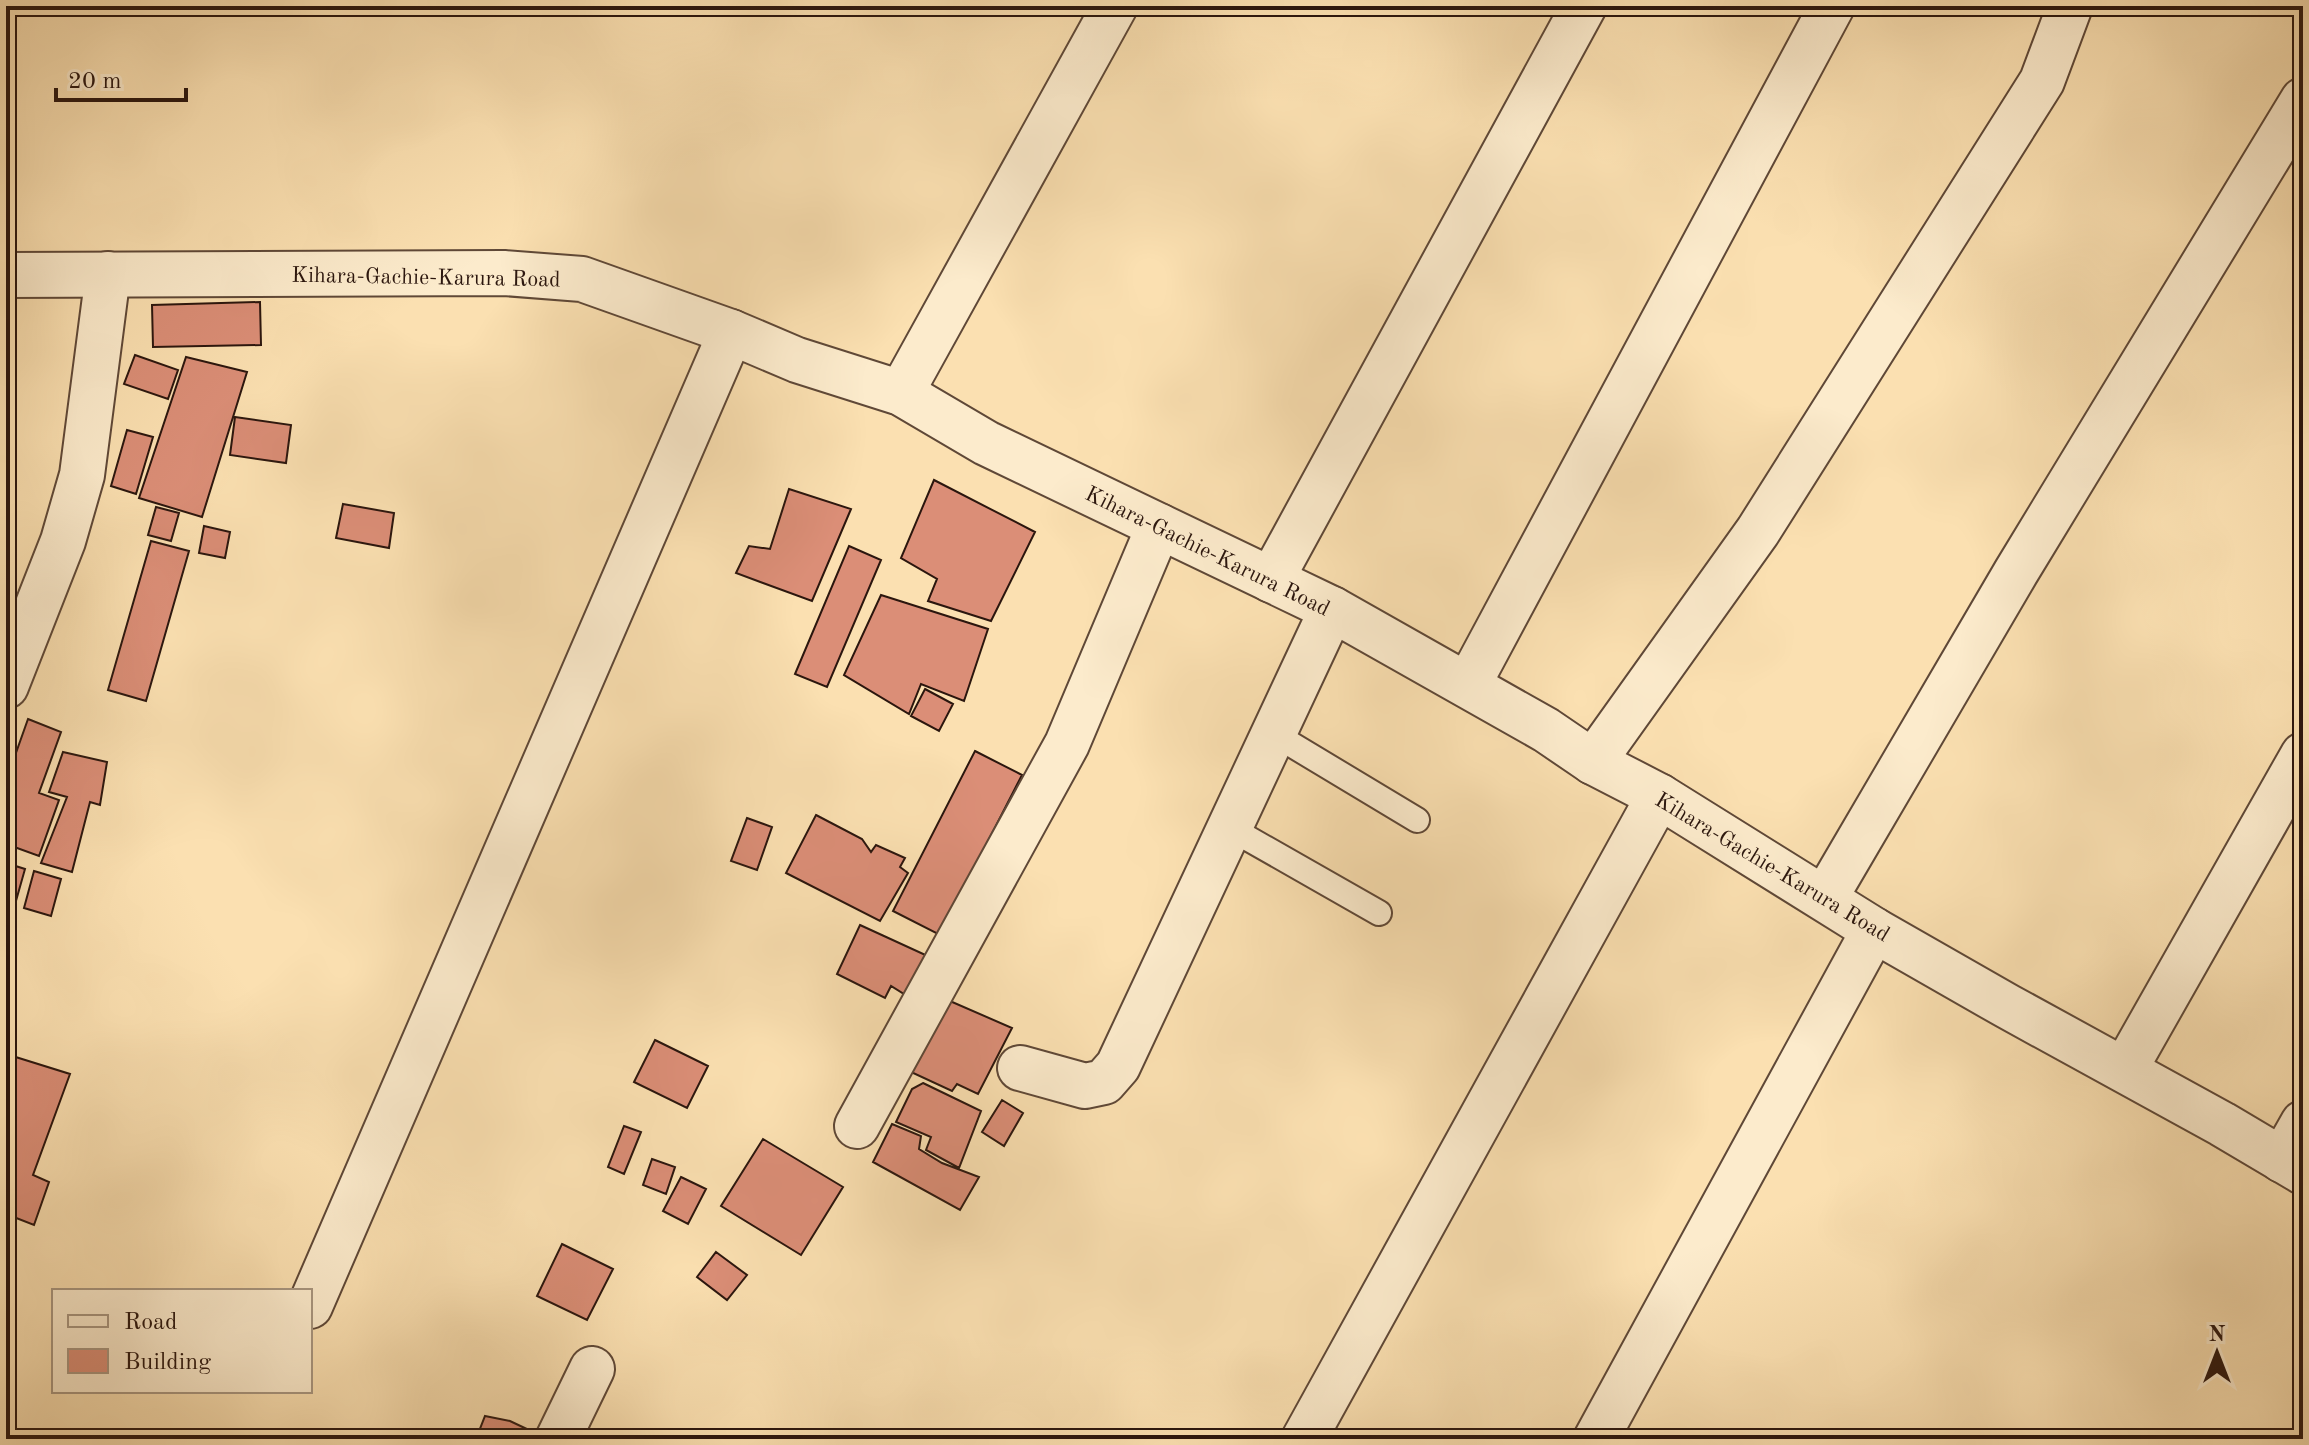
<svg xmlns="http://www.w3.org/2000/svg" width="2309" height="1445" viewBox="0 0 2309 1445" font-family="'Old Standard TT',serif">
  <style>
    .building { fill: #db8e77; stroke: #2b160e; stroke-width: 2 }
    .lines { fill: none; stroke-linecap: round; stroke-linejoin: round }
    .service-casing { stroke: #5f4837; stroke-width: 28 }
    .minor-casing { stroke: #5f4837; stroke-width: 48 }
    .tertiary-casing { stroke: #5f4837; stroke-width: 48 }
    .service { stroke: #fcebcc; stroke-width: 24 }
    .minor { stroke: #fcebcc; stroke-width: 44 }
    .tertiary { stroke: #fcebcc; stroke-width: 44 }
    .labels { text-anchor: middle; stroke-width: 6; stroke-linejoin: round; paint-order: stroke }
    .street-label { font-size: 22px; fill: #2b160e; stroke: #fcebcc }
  </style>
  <rect width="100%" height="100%" fill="#fbe0b1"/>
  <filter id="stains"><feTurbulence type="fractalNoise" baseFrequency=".0025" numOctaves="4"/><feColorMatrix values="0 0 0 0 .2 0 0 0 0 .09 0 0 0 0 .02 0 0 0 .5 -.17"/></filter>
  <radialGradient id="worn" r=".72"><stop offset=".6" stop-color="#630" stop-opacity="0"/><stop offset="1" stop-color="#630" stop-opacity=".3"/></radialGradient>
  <!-- building -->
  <path class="building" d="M 260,302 L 261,345 L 153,347 L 152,305 Z
    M 135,355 L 178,370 L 168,399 L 124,384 Z
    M 186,357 L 247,372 L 202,517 L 139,498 Z
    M 235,417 L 291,425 L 286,463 L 230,455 Z
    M 127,430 L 153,437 L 136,494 L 111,486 Z
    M 934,480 L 1035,532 L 991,621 L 928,601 L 937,579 L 901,558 Z
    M 789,489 L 851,509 L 812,601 L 736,573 L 749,546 L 770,549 Z
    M 343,504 L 394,513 L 389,548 L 336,538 Z
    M 156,507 L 179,513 L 171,541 L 148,535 Z
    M 204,526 L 230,532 L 225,558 L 199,553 Z
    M 151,541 L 189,551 L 146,701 L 108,690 Z
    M 849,546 L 881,560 L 827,687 L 795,674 Z
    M 881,595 L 988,629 L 964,701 L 921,684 L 909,714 L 844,675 Z
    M 925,689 L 953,704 L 939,731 L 911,716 Z
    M 28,719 L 61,732 L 39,793 L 59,800 L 39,856 L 6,844 L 6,781 Z
    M 975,751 L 1022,775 L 940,935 L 893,911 Z
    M 63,752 L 107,762 L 100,805 L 90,802 L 72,872 L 41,863 L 67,797 L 49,792 Z
    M 816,815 L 862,839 L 871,852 L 876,845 L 905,858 L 900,867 L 908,873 L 880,921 L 786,873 Z
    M 747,818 L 772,827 L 757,870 L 731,861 Z
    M 6,863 L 25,869 L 12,915 L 6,913 Z
    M 34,871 L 61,879 L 51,916 L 24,908 Z
    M 860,925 L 932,958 L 912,999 L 891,986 L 885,998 L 837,974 Z
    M 943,998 L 1012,1028 L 978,1094 L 957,1084 L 952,1091 L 911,1072 Z
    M 655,1040 L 708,1066 L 687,1108 L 634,1082 Z
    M 6,1054 L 70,1074 L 33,1175 L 49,1182 L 34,1225 L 6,1214 Z
    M 923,1083 L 981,1111 L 959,1168 L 926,1150 L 931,1137 L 896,1122 L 912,1089 Z
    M 1002,1100 L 1023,1113 L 1004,1146 L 982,1132 Z
    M 892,1124 L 921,1136 L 919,1149 L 942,1163 L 979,1177 L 960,1210 L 873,1162 Z
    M 624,1126 L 641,1132 L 624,1174 L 608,1167 Z
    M 763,1139 L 843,1187 L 801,1255 L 721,1206 Z
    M 652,1159 L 675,1167 L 666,1194 L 643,1185 Z
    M 681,1177 L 706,1189 L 688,1224 L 663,1211 Z
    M 562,1244 L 613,1269 L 587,1320 L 537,1296 Z
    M 716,1252 L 747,1275 L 727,1300 L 697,1277 Z
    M 485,1416 L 510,1421 L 548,1439 L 476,1439 Z
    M 93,1430 L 115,1439 L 89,1439 Z"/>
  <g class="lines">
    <!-- service casing -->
    <g class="service-casing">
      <path id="service" d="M 1274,734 L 1417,820
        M 1228,827 L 1379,913"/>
    </g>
    <!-- minor casing -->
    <g class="minor-casing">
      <path id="minor" d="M 901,393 L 1115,6
        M 1271,580 L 1584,6
        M 1468,685 L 1832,6
        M 6,686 L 63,541 L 82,475 L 108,274
        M 1593,762 L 1758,531 L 2042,81 L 2070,6
        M 1825,898 L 2016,572 L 2303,100
        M 1020,1068 L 1085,1086 L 1104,1082 L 1118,1066 L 1332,609
        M 2125,1069 L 2303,755
        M 857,1126 L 1067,744 L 1159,526
        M 2282,1160 L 2303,1123
        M 310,1306 L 731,332
        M 558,1439 L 592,1369
        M 1304,1439 L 1659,796
        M 1596,1439 L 1874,930"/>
    </g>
    <!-- tertiary casing -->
    <g class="tertiary-casing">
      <path id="tertiary" d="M 6,275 L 504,273 L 582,279 L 731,332 L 797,360 L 901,393 L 986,443 L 1332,609 L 1546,730 L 1593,762 L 1659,796 L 1874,930 L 2007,1006 L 2222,1124 L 2303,1172"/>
    </g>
    <!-- service -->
    <use href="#service" class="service"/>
    <!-- minor -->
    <use href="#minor" class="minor"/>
    <!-- tertiary -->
    <use href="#tertiary" class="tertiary"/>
  </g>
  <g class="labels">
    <!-- street labels -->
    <g class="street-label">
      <text transform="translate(426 276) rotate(1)" y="8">Kihara-Gachie-Karura Road</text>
      <text transform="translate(1208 550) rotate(26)" y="8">Kihara-Gachie-Karura Road</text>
      <text transform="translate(1773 866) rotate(31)" y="8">Kihara-Gachie-Karura Road</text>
    </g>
  </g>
  <!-- margin -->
  <rect width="2309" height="1445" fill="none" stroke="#fbe0b1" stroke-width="32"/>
  <rect x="8" y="8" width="2293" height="1429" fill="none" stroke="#2b160e" stroke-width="4"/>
  <rect x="16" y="16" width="2277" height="1413" fill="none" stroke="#2b160e" stroke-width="2"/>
  <!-- legend -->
  <rect x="52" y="1289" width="260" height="104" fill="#fcebcc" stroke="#a89680" stroke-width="2"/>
  <rect x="68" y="1315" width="40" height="12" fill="#fcebcc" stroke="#a89680" stroke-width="2"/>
  <text x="124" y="1329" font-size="24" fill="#2b160e">Road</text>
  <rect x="68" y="1349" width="40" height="24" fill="#db8e77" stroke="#a89680" stroke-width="2"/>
  <text x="124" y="1369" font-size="24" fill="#2b160e">Building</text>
  <!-- north arrow -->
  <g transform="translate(2217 1353)" stroke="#fcebcc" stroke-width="6" paint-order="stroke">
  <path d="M0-6L14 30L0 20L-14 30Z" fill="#2b160e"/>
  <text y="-12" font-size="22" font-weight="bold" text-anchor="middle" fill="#2b160e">N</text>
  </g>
  <!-- scale -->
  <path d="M56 88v12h130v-12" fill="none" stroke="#2b160e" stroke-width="4"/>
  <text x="68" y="88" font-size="24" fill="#2b160e" stroke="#fcebcc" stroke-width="6" paint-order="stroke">20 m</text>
  <rect width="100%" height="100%" filter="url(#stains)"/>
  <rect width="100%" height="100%" fill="url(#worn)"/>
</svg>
